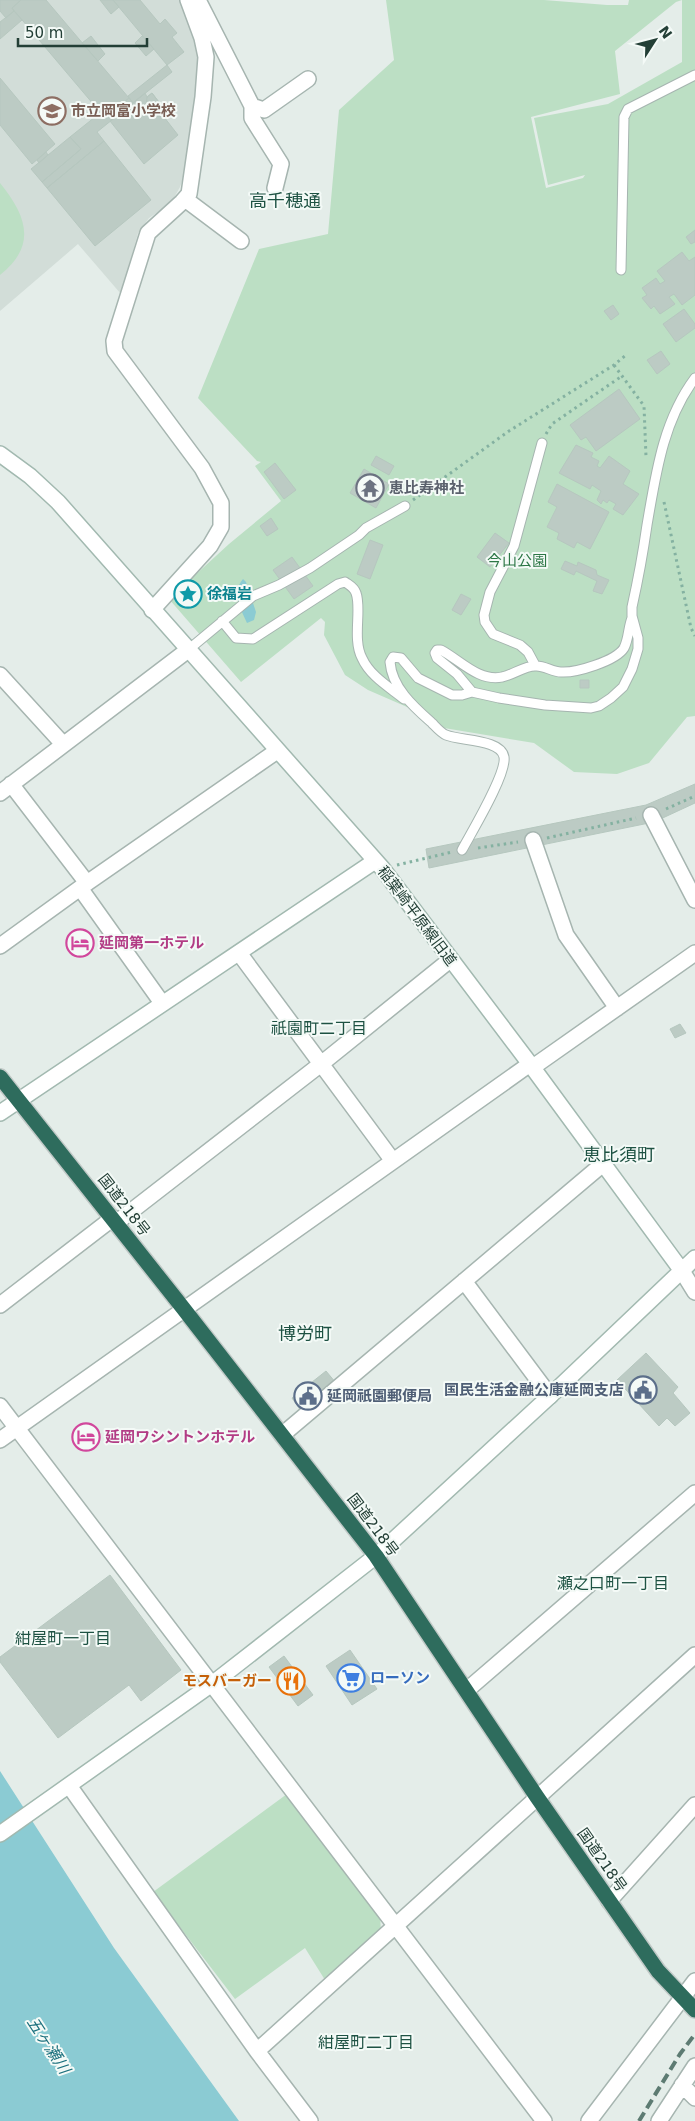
<svg xmlns="http://www.w3.org/2000/svg" width="695" height="2121" viewBox="0 0 695 2121" font-family="'DejaVu Sans','Noto Sans JP',sans-serif">
  <style>
    .built { fill: #d2ddd8 }
    .green { fill: #bcdfc4 }
    .water { fill: #8bcbd3 }
    .building { fill: #bccbc4; stroke: #b6c7bf }
    .lines { fill: none; stroke-linecap: round; stroke-linejoin: round }
    .lane-casing { stroke: #a6b5b0; stroke-width: 11 }
    .street-casing { stroke: #a6b5b0; stroke-width: 18 }
    .secondary-casing { stroke: #a2b9b0; stroke-width: 18 }
    .highway-casing { stroke: #c1c9c7; stroke-width: 18 }
    .path { stroke: #84b1a1; stroke-width: 3; stroke-dasharray: 2.5 4; stroke-linecap: butt }
    .lane { stroke: #fff; stroke-width: 9 }
    .street { stroke: #fff; stroke-width: 15 }
    .secondary { stroke: #fff; stroke-width: 15 }
    .highway { stroke: #2e6c5d; stroke-width: 15 }
    .rail { stroke: #5d7b72; stroke-width: 4; stroke-dasharray: 10 5; stroke-linecap: butt }
    .labels { text-anchor: middle; stroke-width: 4; stroke-linejoin: round; paint-order: stroke }
    .education-label { font-size: 15px; font-weight: bold; fill: #785e54; stroke: #f4faf7; text-anchor: start }
    .worship-label { font-size: 15px; font-weight: bold; fill: #5b616d; stroke: #f4faf7; text-anchor: start }
    .park-label { font-size: 15px; fill: #2c7746; stroke: #f4faf7 }
    .culture-label { font-size: 15px; font-weight: bold; fill: #0d838f; stroke: #f4faf7; text-anchor: start }
    .street-label { font-size: 15px; fill: #233f36; stroke: #f4faf7 }
    .hotel-label { font-size: 15px; font-weight: bold; fill: #b23c85; stroke: #f4faf7; text-anchor: start }
    .service-label { font-size: 15px; font-weight: bold; fill: #4e5e75; stroke: #f4faf7; text-anchor: end }
    .shop-label { font-size: 15px; font-weight: bold; fill: #366cbe; stroke: #f4faf7; text-anchor: start }
    .food-label { font-size: 15px; font-weight: bold; fill: #c56008; stroke: #f4faf7; text-anchor: end }
    .neighbourhood-label { font-size: 16px; fill: #1e5243; stroke: #f4faf7 }
    .water-label { font-size: 16px; font-style: italic; fill: #1b707d; stroke: #f4faf7 }
    .quarter-label { font-size: 18px; fill: #1e5243; stroke: #f4faf7 }
  </style>
  <rect width="100%" height="100%" fill="#e4ede9"/>
  <!-- built -->
  <path class="built" d="M 0,0 L 182,0 L 198,44 L 200,72 L 185,172 L 180,187 L 171,203 L 149,218 L 138,233 L 121,294 L 78,244 L 0,311 Z"/>
  <!-- green -->
  <path class="green" d="M 386,0 L 544,0 L 607,5 L 628,5 L 629,0 L 682,0 L 676,2 L 615,51 L 620,94 L 531,117 L 546,188 L 583,178 L 585,175 L 548,185 L 534,118 L 608,104 L 682,62 L 682,0 L 695,0 L 695,716 L 687,717 L 649,763 L 617,774 L 574,772 L 534,743 L 444,728 L 430,717 L 368,690 L 345,675 L 324,635 L 325,622 L 321,618 L 241,682 L 169,599 L 229,544 L 281,501 L 255,466 L 261,462 L 257,461 L 198,398 L 259,249 L 328,234 L 339,110 L 394,60 Z
    M 0,183 C 26,215 38,245 0,275 Z
    M 287,1794 L 380,1913 L 381,1934 L 325,1980 L 305,1948 L 235,1999 L 153,1892 Z"/>
  <!-- water -->
  <path class="water" d="M 243,579 L 246,582 L 256,612 L 254,620 L 247,623 C 240,607 231,593 243,579 Z
    M 0,1771 L 114,1948 L 239,2121 L 0,2121 Z"/>
  <!-- building -->
  <path class="building" d="M 0,0 L 21,0 L 12,8 L 14,11 L 6,18 L 0,11 Z
    M 21,0 L 46,0 L 129,98 L 105,118 L 12,8 Z
    M 100,0 L 113,0 L 119,7 L 111,14 Z
    M 113,0 L 140,0 L 160,24 L 165,19 L 177,33 L 172,37 L 184,52 L 167,65 Z
    M 14,11 L 22,20 L 0,39 L 0,22 Z
    M 91,36 L 105,54 L 98,61 L 82,43 Z
    M 142,36 L 154,49 L 146,56 L 135,43 Z
    M 167,65 L 172,72 L 133,103 L 128,96 Z
    M 0,78 L 55,144 L 32,164 L 0,125 Z
    M 145,93 L 147,97 L 152,93 L 168,114 L 164,117 L 178,135 L 144,164 L 110,121 Z
    M 152,93 L 168,114 L 164,117 L 145,115 L 147,97 Z
    M 129,98 L 133,103 L 97,132 L 104,141 L 47,188 L 42,182 L 81,149 L 70,137 L 100,113 L 105,118 Z
    M 70,137 L 81,149 L 42,182 L 31,169 Z
    M 104,141 L 151,200 L 95,246 L 47,188 Z
    M 46,152 L 48,155 L 39,163 L 37,160 Z
    M 695,230 L 695,242 L 691,244 L 686,237 Z
    M 682,252 L 689,261 L 695,257 L 695,295 L 682,305 L 674,294 L 669,297 L 675,304 L 660,314 L 654,306 L 651,309 L 642,298 L 647,295 L 642,288 L 656,278 L 660,284 L 665,281 L 657,271 Z
    M 613,305 L 619,314 L 611,320 L 604,311 Z
    M 684,309 L 695,324 L 695,328 L 676,342 L 663,324 Z
    M 661,351 L 670,364 L 657,374 L 647,360 Z
    M 619,389 L 640,419 L 596,451 L 586,437 L 581,440 L 570,425 Z
    M 576,445 L 593,453 L 591,457 L 599,461 L 597,466 L 600,468 L 609,456 L 630,471 L 623,484 L 639,494 L 623,515 L 613,509 L 616,504 L 609,500 L 607,503 L 603,500 L 601,504 L 597,500 L 601,491 L 592,485 L 590,489 L 559,473 Z
    M 376,456 L 394,466 L 389,475 L 371,465 Z
    M 275,463 L 296,490 L 284,499 L 264,472 Z
    M 364,469 L 389,484 L 376,508 L 350,493 Z
    M 557,484 L 609,512 L 590,549 L 577,542 L 574,548 L 557,539 L 559,533 L 547,527 L 557,507 L 548,502 Z
    M 271,518 L 278,529 L 267,536 L 260,526 Z
    M 495,533 L 509,543 L 490,567 L 477,557 Z
    M 370,540 L 383,545 L 370,579 L 357,574 Z
    M 292,557 L 313,586 L 294,599 L 273,570 Z
    M 565,561 L 577,566 L 578,562 L 596,570 L 597,575 L 609,580 L 602,594 L 593,591 L 597,581 L 576,571 L 574,575 L 561,569 Z
    M 461,594 L 471,599 L 461,615 L 452,610 Z
    M 580,680 L 589,680 L 589,688 L 580,688 Z
    M 695,784 L 695,803 L 654,822 L 429,868 L 426,849 L 646,805 Z
    M 680,1024 L 686,1033 L 675,1038 L 670,1029 Z
    M 646,1353 L 678,1387 L 673,1393 L 690,1413 L 675,1426 L 667,1418 L 659,1426 L 617,1380 Z
    M 326,1371 L 336,1383 L 301,1411 L 292,1398 Z
    M 110,1575 L 181,1670 L 141,1701 L 129,1685 L 58,1738 L 0,1662 L 0,1657 Z
    M 350,1650 L 377,1689 L 352,1705 L 326,1666 Z
    M 284,1656 L 313,1695 L 298,1706 L 269,1667 Z"/>
  <g class="lines">
    <!-- lane casing -->
    <g class="lane-casing">
      <path id="lane" d="M 621,270 L 624,117 L 628,109 L 695,75
        M 222,621 L 236,638 L 253,639 L 338,584 L 345,582 C 349,585 354,587 356,593 C 362,609 352,639 362,658 C 370,676 389,687 404,699
        M 188,650 L 253,596 L 279,585 L 310,568 L 359,535 L 366,528 L 405,506
        M 535,665 L 528,652 L 520,645 L 493,634 L 485,622 L 484,615 L 490,592 L 514,546 L 542,443
        M 472,692 L 457,674 L 437,658 L 435,653 L 437,650 L 441,650 C 460,660 479,682 502,677 C 513,675 524,666 535,666 C 544,665 552,672 561,672 C 576,673 616,661 624,648 C 629,638 628,628 632,618
        M 462,850 C 471,833 507,774 504,757 C 501,739 460,741 446,735 C 441,733 436,727 432,723 C 414,707 392,688 390,662 L 393,657 L 401,658 L 418,678 L 452,695 L 462,695 L 472,692 L 499,698 L 545,705 L 591,708 L 599,706 L 611,698 L 623,687 L 632,669 L 638,649 L 638,638 L 632,616 L 632,607 C 638,580 643,553 647,525 C 656,473 663,421 695,378"/>
    </g>
    <!-- street casing -->
    <g class="street-casing">
      <path id="street" d="M 198,0 L 252,106 L 252,118 L 281,164 L 275,188
        M 252,106 L 264,110 L 308,79
        M 185,199 L 241,241
        M 152,610 L 210,546 L 221,527 L 221,503 L 202,468 L 115,351 L 114,341 L 148,233 L 182,202 L 189,194 L 203,97 L 206,57 L 202,38 L 188,0
        M 0,675 L 63,744
        M 11,784 L 87,883
        M 0,793 L 188,650
        M 651,815 L 695,900
        M 533,840 L 566,935 L 617,1008
        M 80,888 L 162,1003
        M 0,946 L 87,883 L 277,751
        M 239,953 L 393,1161
        M 533,1067 L 695,953
        M 116,1223 L 321,1064 L 450,960
        M 682,1271 L 695,1292
        M 464,1281 L 550,1396
        M 0,1305 L 113,1218
        M 0,1406 L 544,2121
        M 282,1435 L 604,1163
        M 0,1440 L 530,1064
        M 467,1690 L 695,1493
        M 70,1787 L 257,2051 L 310,2121
        M 609,1901 L 695,1805
        M 257,2051 L 695,1655
        M 682,2085 L 695,2098
        M 589,2121 L 695,1981
        M 659,2121 L 695,2066"/>
    </g>
    <!-- secondary casing -->
    <g class="secondary-casing">
      <path id="secondary" d="M 0,454 L 30,476 L 58,502 L 382,868 L 530,1064 L 682,1271
        M 0,1113 L 375,861
        M 0,1834 L 212,1684 L 376,1556 L 550,1396 L 695,1258"/>
    </g>
    <!-- highway casing -->
    <g class="highway-casing">
      <path id="highway" d="M 0,1077 L 183,1308 L 376,1556 L 537,1797 L 658,1971 L 695,2010"/>
    </g>
    <!-- path -->
    <path class="path" d="M 614,365 L 644,406 L 646,457
      M 546,434 L 552,424 L 622,376
      M 413,500 L 509,431 L 614,365 L 626,355
      M 664,502 L 691,628 L 695,636
      M 666,809 L 695,796
      M 547,838 L 636,818
      M 478,848 L 518,842
      M 397,865 L 452,852"/>
    <!-- lane -->
    <use href="#lane" class="lane"/>
    <!-- street -->
    <use href="#street" class="street"/>
    <!-- secondary -->
    <use href="#secondary" class="secondary"/>
    <!-- highway -->
    <use href="#highway" class="highway"/>
    <!-- rail -->
    <path class="rail" d="M 639,2121 L 680,2054 L 695,2034"/>
  </g>
  <!-- icons -->
  <defs>
    <g id="school-ring" transform="scale(1.4375)"><circle r="9.5" fill="#f4faf7" stroke="#8d6e63" stroke-width="1.5"/><path d="M0-5L7-2L0 1L-7-2ZM-4 1L0 2.5L4 1V4Q0 6-4 4Z" fill="#8d6e63"/></g>
    <g id="temple-ring" transform="scale(1.4375)"><circle r="9.5" fill="#f4faf7" stroke="#6b7280" stroke-width="1.5"/><path d="M0-6L5-2H3V0L6.5 2.5H4V6H1.5V3h-3V6H-4V2.5H-6.5L-3 0V-2H-5Z" fill="#6b7280"/></g>
    <g id="sight-ring" transform="scale(1.4375)"><circle r="9.5" fill="#f4faf7" stroke="#0f9aa8" stroke-width="1.5"/><path d="M0-6L1.8-2.2L6-1.7L2.9 1.2L3.7 5.4L0 3.3L-3.7 5.4L-2.9 1.2L-6-1.7L-1.8-2.2Z" fill="#0f9aa8"/></g>
    <g id="hotel-ring" transform="scale(1.4375)"><circle r="9.5" fill="#f4faf7" stroke="#d1479c" stroke-width="1.5"/><path d="M-6-4.5h1.5V1H6V5H4.5V3h-9V5H-6ZM-4 0a1.8 1.8 0 1 1 3.6 0ZM.5 0V-2.5h3Q6-2.5 6 0Z" fill="#d1479c"/></g>
    <g id="civic-ring" transform="scale(1.4375)"><circle r="9.5" fill="#f4faf7" stroke="#5c6f8a" stroke-width="1.5"/><path d="M-.6-6.5H3V-4.5H.6V-3L4-1V1h2V6H-6V1h2V-1L-.6-3ZM-1.2 2.5V6h2.4V2.5Z" fill="#5c6f8a"/></g>
    <g id="supermarket-ring" transform="scale(1.4375)"><circle r="9.5" fill="#f4faf7" stroke="#3f7fe0" stroke-width="1.5"/><path d="M-6-5.5h2.5l.6 2H6L4.5 2H-2.5L-4.4-4H-6ZM-1.5 3.2a1.3 1.3 0 1 0 .1 0ZM3 3.2a1.3 1.3 0 1 0 .1 0Z" fill="#3f7fe0"/></g>
    <g id="restaurant-ring" transform="scale(1.4375)"><circle r="9.5" fill="#f4faf7" stroke="#e8710a" stroke-width="1.5"/><path d="M-5-6h1v4h1v-4h1v4h1v-4h1v5L-1.5 .5V6h-2V.5L-5-1ZM5-6V6H3V1.5H1.5Q1.5-4 5-6Z" fill="#e8710a"/></g>
  </defs>
  <g fill-rule="evenodd">
    <use href="#school-ring" x="52" y="111"/>
    <use href="#temple-ring" x="370" y="488"/>
    <use href="#sight-ring" x="188" y="594"/>
    <use href="#hotel-ring" x="80" y="943"/>
    <use href="#civic-ring" x="643" y="1390"/>
    <use href="#civic-ring" x="308" y="1396"/>
    <use href="#hotel-ring" x="86" y="1437"/>
    <use href="#supermarket-ring" x="351" y="1678"/>
    <use href="#restaurant-ring" x="291" y="1681"/>
  </g>
  <g class="labels">
    <!-- education labels -->
    <g class="education-label">
      <text x="71" y="116">市立岡富小学校</text>
    </g>
    <!-- worship labels -->
    <g class="worship-label">
      <text x="389" y="493">恵比寿神社</text>
    </g>
    <!-- park labels -->
    <g class="park-label">
      <text x="517" y="566">今山公園</text>
    </g>
    <!-- culture labels -->
    <g class="culture-label">
      <text x="207" y="599">徐福岩</text>
    </g>
    <!-- street labels -->
    <g class="street-label">
      <text transform="translate(417 916) rotate(53)" y="5">稲葉崎平原線旧道</text>
      <text transform="translate(124 1205) rotate(52)" y="5">国道218号</text>
      <text transform="translate(373 1525) rotate(53)" y="5">国道218号</text>
      <text transform="translate(602 1860) rotate(55)" y="5">国道218号</text>
    </g>
    <!-- hotel labels -->
    <g class="hotel-label">
      <text x="99" y="948">延岡第一ホテル</text>
      <text x="105" y="1442">延岡ワシントンホテル</text>
    </g>
    <!-- service labels -->
    <g class="service-label">
      <text x="624" y="1395">国民生活金融公庫延岡支店</text>
      <text x="327" y="1401" text-anchor="start">延岡祇園郵便局</text>
    </g>
    <!-- shop labels -->
    <g class="shop-label">
      <text x="370" y="1683">ローソン</text>
    </g>
    <!-- food labels -->
    <g class="food-label">
      <text x="272" y="1686">モスバーガー</text>
    </g>
    <!-- neighbourhood labels -->
    <g class="neighbourhood-label">
      <text x="319" y="1034">祇園町二丁目</text>
      <text x="613" y="1589">瀬之口町一丁目</text>
      <text x="63" y="1644">紺屋町一丁目</text>
      <text x="366" y="2048">紺屋町二丁目</text>
    </g>
    <!-- water labels -->
    <g class="water-label">
      <text transform="translate(49 2045) rotate(57)" y="6">五ヶ瀬川</text>
    </g>
    <!-- quarter labels -->
    <g class="quarter-label">
      <text x="285" y="207">高千穂通</text>
      <text x="619" y="1161">恵比須町</text>
      <text x="305" y="1340">博労町</text>
    </g>
  </g>
  <!-- north arrow -->
  <g transform="translate(655 40) rotate(54)" stroke="#f4faf7" stroke-width="4" paint-order="stroke">
  <path d="M0-4L9 19L0 12L-9 19Z" fill="#233f36"/>
  <text y="-8" font-size="14" font-weight="bold" text-anchor="middle" fill="#233f36">N</text>
  </g>
  <!-- scale -->
  <path d="M18 38v8h129v-8" fill="none" stroke="#233f36" stroke-width="2.5"/>
  <text x="25" y="38" font-size="15" fill="#233f36" stroke="#f4faf7" stroke-width="4" paint-order="stroke">50 m</text>
</svg>
